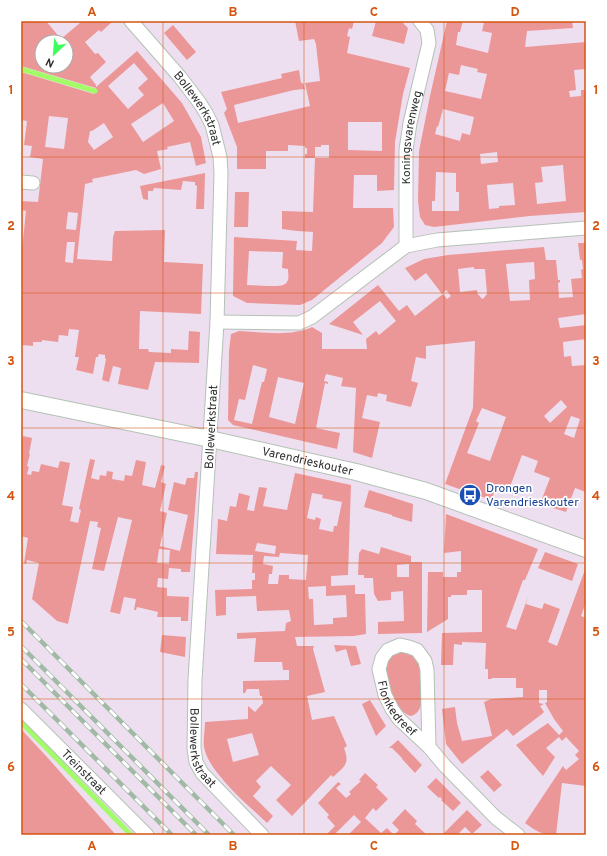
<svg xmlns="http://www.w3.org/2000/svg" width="607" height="856" viewBox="0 0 607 856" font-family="Overpass,sans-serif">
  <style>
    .green { fill: #eb9798; fill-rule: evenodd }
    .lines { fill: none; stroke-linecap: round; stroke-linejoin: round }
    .stream { stroke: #a4fb69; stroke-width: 5 }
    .minor-casing { stroke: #b3c2b5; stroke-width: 15 }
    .tertiary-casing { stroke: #b3c2b5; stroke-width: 18 }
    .minor { stroke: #fff; stroke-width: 13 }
    .tertiary { stroke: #fff; stroke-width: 16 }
    .rail-casing { stroke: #a1baa5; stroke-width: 4.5 }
    .rail { stroke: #fff; stroke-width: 3; stroke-dasharray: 9; stroke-linecap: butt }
    .grid { fill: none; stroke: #d5550f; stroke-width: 1; stroke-opacity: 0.55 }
    .labels { text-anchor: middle; stroke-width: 3.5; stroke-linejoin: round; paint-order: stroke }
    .street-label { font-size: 12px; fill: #2e2e2e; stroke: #fff }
    .transit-label { font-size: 12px; fill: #164399; stroke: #fff; text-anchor: start }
    .neatline { fill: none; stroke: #d5550f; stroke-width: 1.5 }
    .grid-label { font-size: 13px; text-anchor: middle; font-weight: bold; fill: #d5550f }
  </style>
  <rect width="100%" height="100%" fill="#eedff0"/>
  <!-- green -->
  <path class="green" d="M 21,21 L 46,21 L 61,39 L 81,22 L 81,21 L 111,21 L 112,22 L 101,32 L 99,30 L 85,42 L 95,54 L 98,53 L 106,62 L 90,77 L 96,85 L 96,87 L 137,51 L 182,103 L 201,137 L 206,163 L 196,166 L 190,142 L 167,147 L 168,149 L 157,151 L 161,169 L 144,174 L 136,170 L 92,179 L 93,182 L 85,184 L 77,259 L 112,261 L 113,237 L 115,231 L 165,230 L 164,262 L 203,264 L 201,314 L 140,311 L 139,349 L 148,349 L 149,352 L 171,353 L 171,349 L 188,350 L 189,331 L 200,332 L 199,363 L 155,362 L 148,390 L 118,384 L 121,368 L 113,366 L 109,382 L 102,380 L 106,359 L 105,358 L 105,355 L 99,354 L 98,357 L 96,357 L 93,374 L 76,370 L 79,357 L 75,357 L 79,330 L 69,329 L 68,336 L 59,335 L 58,342 L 42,340 L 42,342 L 33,342 L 33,346 L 22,345 L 21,259 L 26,211 L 21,210 L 21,201 L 38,202 L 43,159 L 30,157 L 32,146 L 24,145 L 27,121 L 21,120 L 21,72 L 94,94 L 96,88 L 21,66 ZM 42,42 L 66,42 L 66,66 L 42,66 ZM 134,63 L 148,79 L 138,88 L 144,95 L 128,109 L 108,86 ZM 163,103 L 174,121 L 143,142 L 131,124 ZM 49,116 L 68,118 L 64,149 L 45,147 ZM 104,123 L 113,137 L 94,150 L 88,142 L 90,131 L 92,131 ZM 68,212 L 78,213 L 76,230 L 66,229 ZM 67,242 L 75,242 L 73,263 L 65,262 Z
    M 295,21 L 354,21 L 352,29 L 349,28 L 347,36 L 350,37 L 347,53 L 410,68 L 403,94 L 395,142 L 394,190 L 377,191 L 377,175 L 354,175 L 353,208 L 393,208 L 394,227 L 382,243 L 312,300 L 300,305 L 247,303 L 233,296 L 234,237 L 297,241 L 296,250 L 312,251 L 313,232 L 297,231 L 282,229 L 282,211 L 313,212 L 315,158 L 305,158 L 305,154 L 307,154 L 307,148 L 305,148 L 305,146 L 288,145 L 288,151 L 266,151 L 266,169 L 237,169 L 237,147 L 224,113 L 227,109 L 221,92 L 282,78 L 281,74 L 299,70 L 301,83 L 303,83 L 305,89 L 294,90 L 234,105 L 238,123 L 310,106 L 305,83 L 320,81 L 316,44 L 314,39 L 299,41 ZM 348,122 L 382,122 L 382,151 L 348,150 ZM 321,145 L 329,145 L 329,158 L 315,158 L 315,147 L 321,147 ZM 249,251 L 283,252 L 282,268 L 288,269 C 288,273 290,281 285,284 C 281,288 255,285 247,285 Z
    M 376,21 L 401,21 L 408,28 L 404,44 L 372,36 Z
    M 447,21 L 463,21 L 460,32 L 458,32 L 456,45 L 488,53 L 492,33 L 482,31 L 484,23 L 476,21 L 572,21 L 573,28 L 527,31 L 525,47 L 586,42 L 586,69 L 574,70 L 576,90 L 569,91 L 570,97 L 581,96 L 581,90 L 586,90 L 586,212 L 530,216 L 434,227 L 425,225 L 420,217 L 418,201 L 419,151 L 430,96 ZM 461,65 L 478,69 L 477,72 L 487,74 L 481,99 L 445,91 L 449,73 L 459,75 ZM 443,109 L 474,117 L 470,135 L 462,133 L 460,141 L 435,134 L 437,126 L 438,127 ZM 497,152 L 498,162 L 481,164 L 480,154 ZM 563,165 L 566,201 L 537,204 L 535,183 L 543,182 L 541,167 ZM 436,172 L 456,173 L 456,192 L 459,192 L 459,211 L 432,211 L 432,201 L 435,201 ZM 513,183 L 515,205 L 499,206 L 499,208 L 489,209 L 487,185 Z
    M 173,25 L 196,52 L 187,60 L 164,33 Z
    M 205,173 L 204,209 L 196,209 L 197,186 L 195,185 L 195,182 L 183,181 L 181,190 L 154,188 L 153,191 L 148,191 L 148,200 L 143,199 L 140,186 Z
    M 235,192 L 249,192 L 248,227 L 234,227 Z
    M 578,243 L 586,243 L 586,314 L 558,318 L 560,328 L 586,325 L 586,339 L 563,342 L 564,357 L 571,356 L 572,366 L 586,365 L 586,492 L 575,488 L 566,512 L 540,504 L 550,478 L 534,472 L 538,461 L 522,455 L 508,492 L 496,488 L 491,500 L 445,484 L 473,408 L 475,341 L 426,346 L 426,359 L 416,357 L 411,381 L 418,383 L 411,407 L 386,401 L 387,395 L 378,393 L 377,397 L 367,395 L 362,418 L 380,422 L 372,458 L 353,452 L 356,388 L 341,386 L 343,378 L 326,374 L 324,381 L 328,382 L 328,384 L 325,383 L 316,428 L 340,433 L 337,449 L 233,425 L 228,420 L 229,351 L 231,334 L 239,331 C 263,332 290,337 312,327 L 322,333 L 322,349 L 367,349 L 366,339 L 376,331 L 379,335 L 396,321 L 380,301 L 353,322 L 363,335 L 329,324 L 378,285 L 399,311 L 407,305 L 415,316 L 443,294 L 447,299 L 451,296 L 446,290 L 442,294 L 426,273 L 415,281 L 405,268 L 424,259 L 448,255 L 544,247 L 546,260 L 556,260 L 558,280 L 560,280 L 560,282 L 558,283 L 559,298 L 573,297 L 571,279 L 582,278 L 581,270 L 583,269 L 582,260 L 580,260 ZM 534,262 L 535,279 L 529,280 L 530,300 L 510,301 L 506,264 ZM 474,267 L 474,269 L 485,269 L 487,294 L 483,299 L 481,298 L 479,295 L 478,295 L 477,290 L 460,292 L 458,269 ZM 253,365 L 267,369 L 264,382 L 262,382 L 252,424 L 234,420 L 239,399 L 245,400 ZM 278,377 L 304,383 L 295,424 L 269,417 ZM 561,400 L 567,407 L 550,423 L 544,416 ZM 482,408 L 506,417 L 490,461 L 467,453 L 479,423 L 476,421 ZM 571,416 L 580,419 L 574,438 L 564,434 Z
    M 23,436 L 32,438 L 29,454 L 30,454 L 27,466 L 29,467 L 27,474 L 31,475 L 32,471 L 39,472 L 41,464 L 58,468 L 60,461 L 70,463 L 62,505 L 73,507 L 70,521 L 78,523 L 81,510 L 79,509 L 90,459 L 95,460 L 91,478 L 99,480 L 100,475 L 106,476 L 107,471 L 113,472 L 112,479 L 124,481 L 125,475 L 132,476 L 136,460 L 146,462 L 142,485 L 155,488 L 161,465 L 165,466 L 161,482 L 166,484 L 160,511 L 167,513 L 160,546 L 180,551 L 188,515 L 168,510 L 174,482 L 185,485 L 187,478 L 194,478 L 195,472 L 198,472 L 190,572 L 181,572 L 181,569 L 169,568 L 168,579 L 158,578 L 157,587 L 167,588 L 167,596 L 189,597 L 188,621 L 181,621 L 181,617 L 157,617 L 158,612 L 137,607 L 136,610 L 134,610 L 136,599 L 124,597 L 120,614 L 110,612 L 132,520 L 118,517 L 104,571 L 92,569 L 101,528 L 97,527 L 98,522 L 90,521 L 68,624 L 57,621 L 32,599 L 39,563 L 27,560 L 26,564 L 24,563 L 28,538 L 21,536 L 21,443 ZM 159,549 L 170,550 L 169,564 L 157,563 Z
    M 295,473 L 351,485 L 348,575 L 331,576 L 331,586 L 355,585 L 355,594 L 365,594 L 366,634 L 354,636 L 295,637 L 297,646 L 314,646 L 313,649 L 325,692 L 307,696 L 312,720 L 334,716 L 347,746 L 344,748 C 350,764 345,766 333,777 L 331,775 L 292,816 L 276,800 L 291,785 L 271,766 L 256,781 L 261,787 L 253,796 L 273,816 L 267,823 C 249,806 208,772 204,747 C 203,740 205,730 205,722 L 248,719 L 248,706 L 255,712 L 263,703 L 262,696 L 260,696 L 259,689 L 247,689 L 245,693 L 243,693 L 243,681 L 289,680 L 289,670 L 283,670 L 282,662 L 254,662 L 256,638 L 237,639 L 237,633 L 285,631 L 286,623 L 291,621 L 289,610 L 257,611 L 256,596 L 226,597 L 226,615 L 216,616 L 215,590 L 252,589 L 252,580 L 255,580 L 255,573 L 252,573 L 253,555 L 216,554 L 218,519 L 227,521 L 230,506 L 236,507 L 239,493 L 250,496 L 247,510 L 254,511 L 259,487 L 267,488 L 263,506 L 287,510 ZM 312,493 L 323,495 L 322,498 L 342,502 L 337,526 L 334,526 L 333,532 L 319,529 L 321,519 L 316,517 L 315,520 L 307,518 ZM 257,543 L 276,546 L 275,554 L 255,551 ZM 280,553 L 308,555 L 306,580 L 289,579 L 289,575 L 279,575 L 278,584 L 268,584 L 269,574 L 272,574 L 273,566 L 263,564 L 264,556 L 279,557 ZM 326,586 L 326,596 L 346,595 L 347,617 L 333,618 L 333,624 L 314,625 L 313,599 L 309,599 L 308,587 ZM 252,733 L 259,755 L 233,762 L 227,739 Z
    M 369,490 L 413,504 L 412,522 L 392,516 L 392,515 L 364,507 Z
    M 446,514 L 538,549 L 525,580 L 523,580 L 506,627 L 516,630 L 528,597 L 526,604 L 542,609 L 544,603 L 560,609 L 548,642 L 557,646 L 586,567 L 586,602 L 581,616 L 586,618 L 586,786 L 562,783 L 556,835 C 541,835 536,831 525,823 L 563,766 L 566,770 L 579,759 L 575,755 L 579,751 L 566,737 L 562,741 L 559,737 L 546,748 L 555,757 L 543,776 L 516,745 L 548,723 L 559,735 L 563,731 L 554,719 L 545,703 L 547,702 L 547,690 L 539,690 L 539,703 L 544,704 L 540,706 L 544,712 L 542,714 L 513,736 L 507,729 L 462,764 L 446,744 L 442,709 L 455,707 L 457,723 L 462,741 L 492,736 L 484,702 L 491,699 L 523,697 L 523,688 L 516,688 L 516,678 L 492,678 L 491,679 L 488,679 L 488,669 L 485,669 L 486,643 L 462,642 L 462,645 L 454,644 L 453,665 L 441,665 L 442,633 L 482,632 L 482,590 L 467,590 L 467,595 L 451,595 L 451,597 L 448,597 L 448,619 L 427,632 L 428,572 L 443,572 L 443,577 L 457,577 L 457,572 L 461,572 L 461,551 L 444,553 Z
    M 381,547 L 411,556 L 411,562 L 422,562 L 422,633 L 378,634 L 378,622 L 404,621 L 403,591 L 391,592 L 391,600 L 378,601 L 374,594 L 373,578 L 364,578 L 364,575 L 358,575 L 359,553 L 362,549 L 379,554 ZM 409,564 L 409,577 L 397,577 L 397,565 Z
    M 545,552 L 578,564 L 572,581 L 538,568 Z
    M 162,635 L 186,637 L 185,657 L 160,652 Z
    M 334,645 L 356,646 L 361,664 L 351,666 L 346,649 L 336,652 Z
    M 399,651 C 402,652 406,652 409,653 C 426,658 421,691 421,705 C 419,711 417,714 411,716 C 397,713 382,683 385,670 C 386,661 391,655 399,651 Z
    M 370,700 L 386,726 L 376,736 L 362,704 Z
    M 21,729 L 47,757 L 116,835 L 21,835 Z
    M 398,740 L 422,765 L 415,773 L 402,759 L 402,758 L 392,748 L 389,748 Z
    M 488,770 L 502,785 L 494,792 L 480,777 Z
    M 365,773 L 378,785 L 376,787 L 388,799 L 376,811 L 373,808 L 365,818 L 381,833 L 387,828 L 394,835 L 399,830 L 392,823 L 405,809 L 417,821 L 415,824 L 427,835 L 348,835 L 361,822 L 354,815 L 334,835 L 327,834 L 335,826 L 327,817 L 329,815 L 318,803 L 338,782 L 341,784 L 336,788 L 346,798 L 351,794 L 349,792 L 361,781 L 359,780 Z
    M 436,778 L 461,803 L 453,811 L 441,800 L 442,799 L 440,797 L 439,798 L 427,787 Z
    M 467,810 L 482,825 L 472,834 L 465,827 L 457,835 L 442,835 Z"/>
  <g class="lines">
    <!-- stream -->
    <path class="stream" d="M 21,69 L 95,91
      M 21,722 L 131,835"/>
    <!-- minor casing -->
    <g class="minor-casing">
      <g id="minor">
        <path id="s1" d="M 131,21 L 180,77 L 199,102 L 206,113 L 212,125 L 220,157 L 221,173 L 217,322 L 195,680 L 194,748 L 196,762 L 202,773 L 262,835"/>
        <path d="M 21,182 L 33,183"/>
        <path id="s2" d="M 406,246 L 406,150 L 410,123 L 429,43 L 427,30 L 420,21"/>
        <path d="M 217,322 L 299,323 L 312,317 L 406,246 L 437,240 L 586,228"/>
        <path id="s3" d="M 21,709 L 147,835"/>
        <path id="s4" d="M 429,747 L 427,670 L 425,661 L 417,650 L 409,647 L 400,645 L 388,650 L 382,658 L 379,669 L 385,695 L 392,709 L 399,719 L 429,747 L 445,766 L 496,818 L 518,835"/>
      </g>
    </g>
    <!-- tertiary casing -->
    <g class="tertiary-casing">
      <g id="tertiary">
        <path id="s5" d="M 21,400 L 210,439 L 356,472 L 426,491 L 586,549"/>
      </g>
    </g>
    <!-- minor -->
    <use href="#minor" class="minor"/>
    <!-- tertiary -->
    <use href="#tertiary" class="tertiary"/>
    <!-- rail casing -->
    <g class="rail-casing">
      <path id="rail" d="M 21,621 L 234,835
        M 21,646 L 209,835
        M 21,659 L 196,835
        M 21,684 L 172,835"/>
    </g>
    <!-- rail -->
    <use href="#rail" class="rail"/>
  </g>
  <!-- grid -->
  <path class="grid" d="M 163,21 L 163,835M 304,21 L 304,835M 444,21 L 444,835M 21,157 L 586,157M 21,293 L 586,293M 21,428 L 586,428M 21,563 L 586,563M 21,699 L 586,699"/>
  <!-- icons -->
  <defs>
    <g id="bus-disc" transform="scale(1.15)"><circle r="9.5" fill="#1a4fb4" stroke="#fff"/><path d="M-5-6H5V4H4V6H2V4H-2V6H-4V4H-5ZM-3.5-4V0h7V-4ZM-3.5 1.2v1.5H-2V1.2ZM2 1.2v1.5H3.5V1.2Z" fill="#fff"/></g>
  </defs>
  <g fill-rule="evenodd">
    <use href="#bus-disc" x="470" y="495"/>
  </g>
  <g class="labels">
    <!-- street labels -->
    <g class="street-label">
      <text dy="4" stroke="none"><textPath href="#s1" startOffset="111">Bollewerkstraat</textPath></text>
      <text dy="4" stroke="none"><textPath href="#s2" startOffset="109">Koningsvarenweg</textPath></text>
      <text transform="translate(211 427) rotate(-87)" y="4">Bollewerkstraat</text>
      <text dy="4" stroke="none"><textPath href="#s5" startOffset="293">Varendrieskouter</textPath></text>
      <text dy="4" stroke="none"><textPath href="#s4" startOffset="196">Flonkedreef</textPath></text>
      <text dy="4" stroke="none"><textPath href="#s1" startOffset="759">Bollewerkstraat</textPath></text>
      <text dy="4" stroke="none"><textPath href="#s3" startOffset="89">Treinstraat</textPath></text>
    </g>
    <!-- transit labels -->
    <g class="transit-label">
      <text x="486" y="492">Drongen<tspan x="486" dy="14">Varendrieskouter</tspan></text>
    </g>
  </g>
  <!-- border -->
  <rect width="607" height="856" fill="none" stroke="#ffffff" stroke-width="44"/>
  <!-- north arrow -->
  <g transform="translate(54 54) rotate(206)"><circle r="19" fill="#ffffff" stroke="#ababab"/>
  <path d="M0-3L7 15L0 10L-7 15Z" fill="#3dff5a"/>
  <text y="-6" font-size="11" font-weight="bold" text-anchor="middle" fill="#2e2e2e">N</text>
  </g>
  <rect x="22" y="22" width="563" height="812" class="neatline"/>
  <g class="grid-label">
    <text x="92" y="16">A</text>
    <text x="233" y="16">B</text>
    <text x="374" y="16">C</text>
    <text x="515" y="16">D</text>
    <text x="11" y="94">1</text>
    <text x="596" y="94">1</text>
    <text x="11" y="230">2</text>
    <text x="596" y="230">2</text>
    <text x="11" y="365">3</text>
    <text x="596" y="365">3</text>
    <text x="11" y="500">4</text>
    <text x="596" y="500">4</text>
    <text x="11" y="636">5</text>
    <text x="596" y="636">5</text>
    <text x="11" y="771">6</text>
    <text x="596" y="771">6</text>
    <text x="92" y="850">A</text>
    <text x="233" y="850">B</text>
    <text x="374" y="850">C</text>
    <text x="515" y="850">D</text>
  </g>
</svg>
